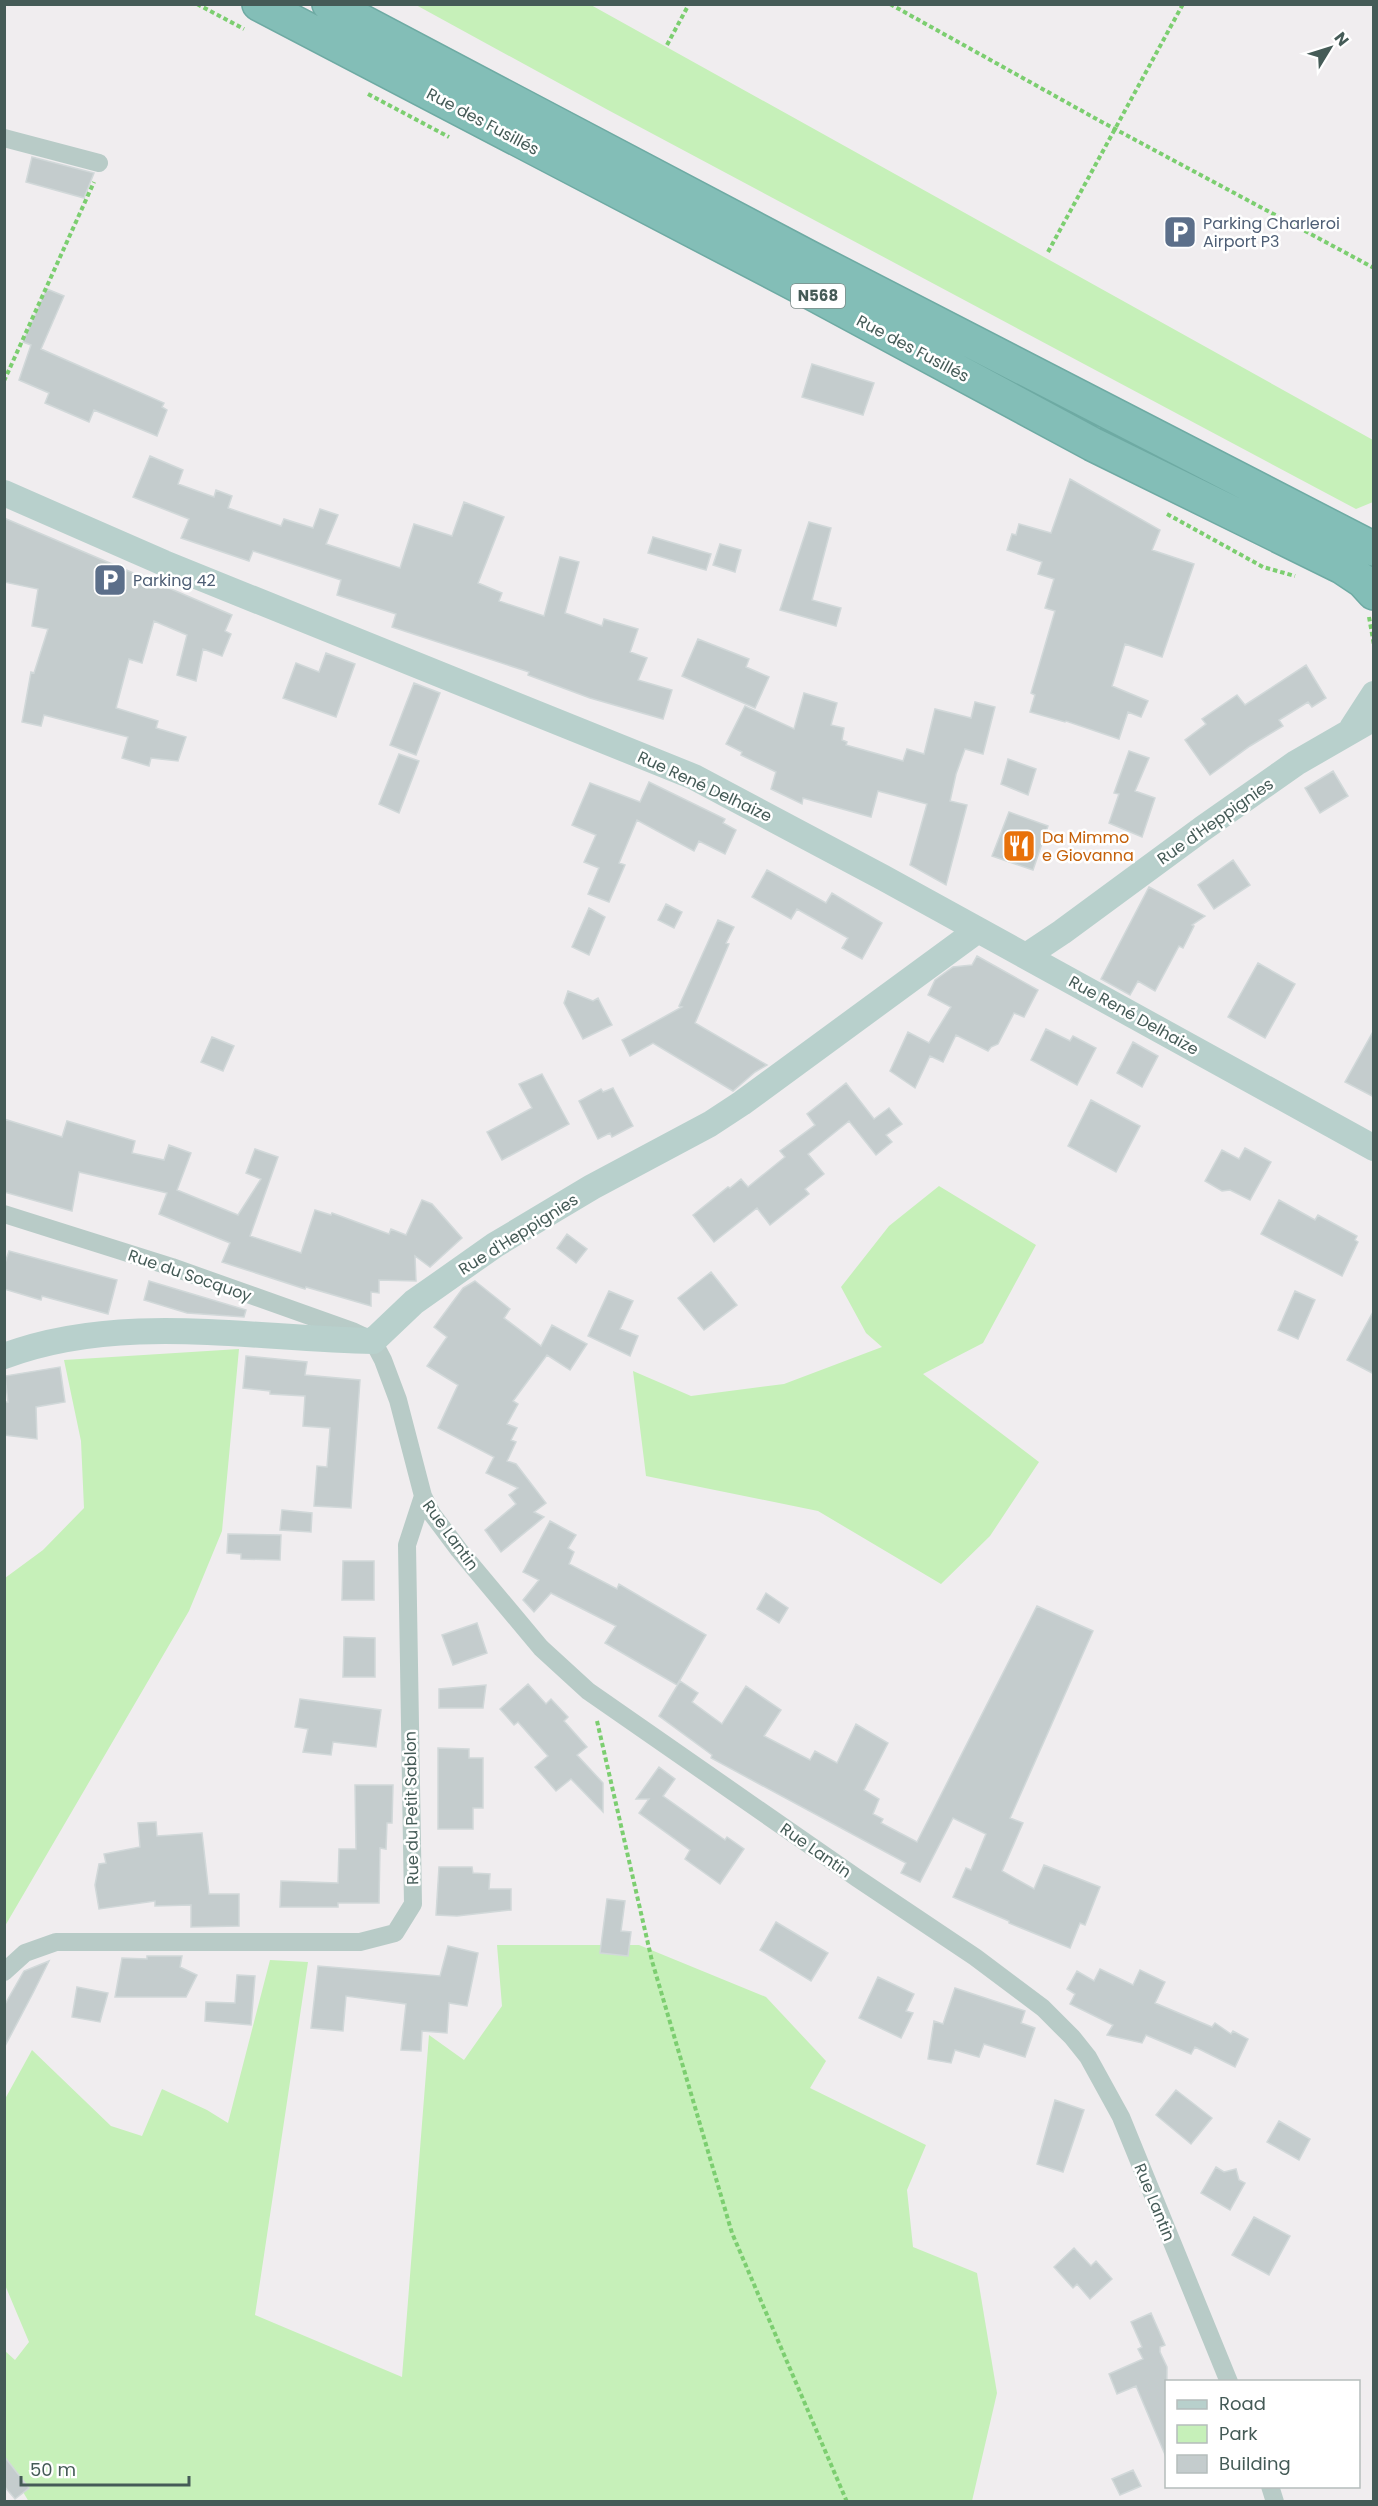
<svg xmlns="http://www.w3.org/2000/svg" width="1378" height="2506" viewBox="0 0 1378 2506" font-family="Poppins,sans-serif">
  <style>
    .green { fill: #c6f0b9 }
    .building { fill: #c4cccd; stroke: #d1d8d9; stroke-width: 1.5 }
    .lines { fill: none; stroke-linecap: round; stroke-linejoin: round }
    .highway-casing { stroke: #6eaaa3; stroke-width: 36 }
    .path { stroke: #7cce70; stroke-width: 4; stroke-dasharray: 4.5 3; stroke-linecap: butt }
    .street { stroke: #b8cbc7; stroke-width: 18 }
    .secondary { stroke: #b8d0cc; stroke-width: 26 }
    .highway { stroke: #83beb7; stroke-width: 33 }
    .labels { text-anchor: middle; stroke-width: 5; stroke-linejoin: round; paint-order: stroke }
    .shield { fill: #fff; stroke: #7d8c89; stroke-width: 1.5 }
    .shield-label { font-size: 15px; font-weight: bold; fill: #455b57 }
    .street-label { font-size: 16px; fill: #455b57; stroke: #fff }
    .service-label { font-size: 16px; fill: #4e5e75; stroke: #fff; text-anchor: start }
    .food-label { font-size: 16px; fill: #c56008; stroke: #fff; text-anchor: start }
  </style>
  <rect width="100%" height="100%" fill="#f0edef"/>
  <!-- green -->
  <path class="green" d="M 416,5 L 591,5 L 1373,440 L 1373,502 L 1356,509 L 608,110 Z
    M 939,1186 L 1036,1245 L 983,1343 L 923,1374 L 1039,1462 L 990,1536 L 941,1584 L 818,1511 L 646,1476 L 633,1371 L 691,1396 L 784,1384 L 882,1347 L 866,1333 L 841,1287 L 889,1226 Z
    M 239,1349 L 222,1531 L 189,1611 L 5,1926 L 5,1578 L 43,1550 L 84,1508 L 81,1441 L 64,1360 Z
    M 497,1945 L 639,1945 L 766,1997 L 826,2061 L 810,2088 L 926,2145 L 907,2190 L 913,2247 L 977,2273 L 997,2393 L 972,2501 L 29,2502 L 5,2462 L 5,2351 L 15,2360 L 29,2342 L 5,2285 L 5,2099 L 32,2050 L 111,2126 L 142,2136 L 162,2089 L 207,2110 L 228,2123 L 270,1960 L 308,1962 L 255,2315 L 402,2377 L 429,2035 L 464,2060 L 502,2006 Z"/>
  <!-- building -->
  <path class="building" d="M 32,157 L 94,173 L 84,198 L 26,182 Z
    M 47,289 L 64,296 L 41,349 L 164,403 L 162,407 L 167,410 L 157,436 L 94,410 L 89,422 L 45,403 L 49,393 L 19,380 L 31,345 L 23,342 Z
    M 812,364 L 874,383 L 863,415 L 802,397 Z
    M 150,456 L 183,470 L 178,484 L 214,497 L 216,490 L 232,496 L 228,508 L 281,526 L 284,519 L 313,528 L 320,509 L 338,515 L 326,544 L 400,568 L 414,524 L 452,536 L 464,502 L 504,517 L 478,583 L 502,593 L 499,601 L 544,616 L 560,557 L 579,562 L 565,613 L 602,626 L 604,619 L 638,629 L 630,652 L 647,658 L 638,680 L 672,690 L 663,719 L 590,698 L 528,675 L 529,672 L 392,627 L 396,614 L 337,595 L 341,580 L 253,551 L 249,561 L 181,538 L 189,519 L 133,497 Z
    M 1070,479 L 1160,530 L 1152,550 L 1194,564 L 1162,657 L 1125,644 L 1112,686 L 1148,701 L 1141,717 L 1128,712 L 1119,739 L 1066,721 L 1065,722 L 1030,712 L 1035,695 L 1031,693 L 1055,611 L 1045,608 L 1054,579 L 1038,574 L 1042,562 L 1007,550 L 1012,534 L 1016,535 L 1019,524 L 1051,533 Z
    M 4,518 L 232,615 L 225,631 L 231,634 L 222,656 L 203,649 L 196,681 L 177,675 L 187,635 L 154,621 L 142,663 L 129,659 L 116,708 L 158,721 L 156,728 L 186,737 L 178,761 L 151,758 L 149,766 L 122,758 L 128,737 L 44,715 L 41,726 L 22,722 L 31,672 L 34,673 L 48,629 L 32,626 L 38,589 L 4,582 Z
    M 809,522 L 831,528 L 812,600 L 841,608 L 836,626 L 780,610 Z
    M 653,537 L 711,554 L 706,570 L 648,553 Z
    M 720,544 L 741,550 L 735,572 L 713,565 Z
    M 698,639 L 749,659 L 746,667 L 769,677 L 755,708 L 682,676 Z
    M 326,653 L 355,664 L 336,717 L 283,698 L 296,663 L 319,672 Z
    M 1306,665 L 1326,698 L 1312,707 L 1308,702 L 1279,720 L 1283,726 L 1250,746 L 1210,775 L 1185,740 L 1206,724 L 1202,719 L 1237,695 L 1245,705 Z
    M 414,683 L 440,693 L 416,755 L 390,745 Z
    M 804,693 L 837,703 L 831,725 L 844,728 L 842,740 L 847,742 L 846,745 L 903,761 L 907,749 L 924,754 L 935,709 L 971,718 L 975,702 L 995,707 L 983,754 L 965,749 L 956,774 L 950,801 L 967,805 L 946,885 L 910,865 L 927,804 L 878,791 L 871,817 L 803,798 L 802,804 L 771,789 L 776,772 L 741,755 L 742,752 L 726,744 L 745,706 L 794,729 Z
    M 1129,751 L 1149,758 L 1135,791 L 1155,798 L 1142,837 L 1109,823 L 1119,794 L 1114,793 Z
    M 399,754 L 419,761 L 399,813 L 379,804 Z
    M 1008,759 L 1036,769 L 1028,795 L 1001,784 Z
    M 1333,771 L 1348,796 L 1320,813 L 1305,788 Z
    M 649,782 L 725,819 L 723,823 L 736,830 L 725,854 L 699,841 L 694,851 L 637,820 L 619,863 L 625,865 L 609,902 L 588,894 L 599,868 L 584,862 L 596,835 L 572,825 L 590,783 L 640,802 Z
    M 1009,812 L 1048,826 L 1033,870 L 992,856 Z
    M 1233,860 L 1250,885 L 1214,909 L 1198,885 Z
    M 767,870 L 826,903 L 832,893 L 882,923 L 862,959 L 842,948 L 848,938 L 797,909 L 791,919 L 752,897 Z
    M 1149,887 L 1205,916 L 1192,925 L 1194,926 L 1183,948 L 1179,946 L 1155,991 L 1138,981 L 1130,995 L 1101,979 Z
    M 666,904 L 682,912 L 674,928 L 658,920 Z
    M 589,908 L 605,917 L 589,955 L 572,947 Z
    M 718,920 L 734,927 L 726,943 L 729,944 L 695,1023 L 767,1065 L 755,1072 L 733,1091 L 653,1043 L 630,1056 L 622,1040 L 682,1007 L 679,1006 Z
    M 977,956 L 1038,990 L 1024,1017 L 1014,1013 L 998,1044 L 991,1047 L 988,1051 L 956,1035 L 943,1062 L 930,1056 L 915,1088 L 890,1071 L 908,1032 L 929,1043 L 951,1007 L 928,995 L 935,980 L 953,967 L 972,965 Z
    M 1258,963 L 1295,984 L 1265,1038 L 1228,1017 Z
    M 568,991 L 593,1001 L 598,998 L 612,1025 L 583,1039 L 564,1003 Z
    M 1046,1029 L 1070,1041 L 1073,1036 L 1096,1048 L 1077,1085 L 1031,1060 Z
    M 1374,1030 L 1374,1097 L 1345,1082 Z
    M 212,1037 L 234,1046 L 223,1071 L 201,1062 Z
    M 1133,1042 L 1158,1056 L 1142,1087 L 1117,1073 Z
    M 542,1074 L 569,1124 L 502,1160 L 487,1132 L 532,1108 L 519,1084 Z
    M 846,1083 L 874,1119 L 889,1108 L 902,1124 L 886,1135 L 892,1142 L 876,1155 L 849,1121 L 808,1154 L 824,1174 L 805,1189 L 809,1194 L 770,1225 L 757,1208 L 714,1242 L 693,1215 L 728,1187 L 730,1188 L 741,1179 L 748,1187 L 785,1157 L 780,1151 L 815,1125 L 807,1114 Z
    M 613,1088 L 633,1126 L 612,1137 L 610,1133 L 598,1139 L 579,1101 L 601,1089 L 603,1092 Z
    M 1091,1100 L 1140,1126 L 1116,1172 L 1068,1146 Z
    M 4,1119 L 62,1137 L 67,1121 L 135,1141 L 132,1153 L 164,1160 L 169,1145 L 191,1153 L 177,1190 L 238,1215 L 261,1179 L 246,1173 L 255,1149 L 278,1157 L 250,1236 L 301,1253 L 315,1210 L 331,1215 L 332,1213 L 389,1234 L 391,1229 L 406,1235 L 422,1200 L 432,1204 L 462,1238 L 430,1267 L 415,1256 L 416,1281 L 379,1280 L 379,1293 L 371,1292 L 371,1306 L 306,1287 L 305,1289 L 222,1262 L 230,1243 L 159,1214 L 167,1193 L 79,1172 L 72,1211 L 4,1192 Z
    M 1245,1148 L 1271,1162 L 1250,1200 L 1230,1190 L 1222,1191 L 1205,1181 L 1222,1150 L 1239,1159 Z
    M 1279,1200 L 1315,1220 L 1318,1215 L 1357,1236 L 1355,1240 L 1358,1242 L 1342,1276 L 1261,1234 Z
    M 567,1234 L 587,1249 L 576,1263 L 557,1248 Z
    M 9,1251 L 117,1280 L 108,1314 L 42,1296 L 41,1300 L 4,1289 L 4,1266 Z
    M 711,1272 L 737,1305 L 704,1330 L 678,1298 Z
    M 149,1281 L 246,1310 L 244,1317 L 187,1313 L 144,1300 Z
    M 475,1281 L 510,1309 L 504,1318 L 541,1346 L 552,1325 L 587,1344 L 570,1370 L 547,1355 L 513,1401 L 518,1404 L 507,1424 L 517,1428 L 511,1440 L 516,1442 L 507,1461 L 516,1464 L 546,1503 L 534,1512 L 544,1517 L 501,1552 L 485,1530 L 516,1504 L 509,1495 L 518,1488 L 486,1473 L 494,1457 L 438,1428 L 458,1385 L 427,1366 L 447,1337 L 434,1327 L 463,1288 Z
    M 609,1291 L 633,1301 L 620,1329 L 638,1336 L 630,1356 L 588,1336 Z
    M 1295,1291 L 1315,1300 L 1298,1339 L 1278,1330 Z
    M 1374,1310 L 1374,1374 L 1347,1360 Z
    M 246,1356 L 307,1362 L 305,1375 L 360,1380 L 351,1508 L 314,1506 L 317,1466 L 327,1467 L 330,1428 L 303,1426 L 305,1396 L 270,1394 L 270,1391 L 243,1388 Z
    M 60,1367 L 65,1402 L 36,1407 L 37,1439 L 4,1435 L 4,1402 L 8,1402 L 5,1376 Z
    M 282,1510 L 312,1513 L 311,1532 L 280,1530 Z
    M 550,1521 L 576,1535 L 568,1548 L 574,1552 L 569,1564 L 617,1589 L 619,1584 L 706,1635 L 677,1685 L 605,1643 L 616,1626 L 551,1593 L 534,1612 L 523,1600 L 539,1580 L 523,1572 Z
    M 228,1534 L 281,1535 L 280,1560 L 241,1559 L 241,1554 L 227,1553 Z
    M 343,1561 L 374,1561 L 374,1600 L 342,1600 Z
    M 766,1593 L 788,1608 L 779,1623 L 757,1609 Z
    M 1037,1606 L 1093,1631 L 1010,1818 L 1023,1823 L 1002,1871 L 1034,1889 L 1044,1865 L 1100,1887 L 1085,1925 L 1080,1923 L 1070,1948 L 1009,1923 L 1009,1921 L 953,1897 L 966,1868 L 971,1870 L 986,1834 L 953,1818 L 920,1882 L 901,1873 L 906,1863 L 711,1758 L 712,1755 L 659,1716 L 680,1681 L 698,1693 L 692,1702 L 722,1724 L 746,1686 L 781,1710 L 764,1736 L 810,1760 L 815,1751 L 837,1763 L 856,1724 L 888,1743 L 864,1790 L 879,1799 L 873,1814 L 883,1819 L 881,1823 L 917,1842 Z
    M 477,1623 L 487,1653 L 453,1665 L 442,1635 Z
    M 344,1637 L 375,1638 L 375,1677 L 343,1677 Z
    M 528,1684 L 546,1704 L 551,1699 L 568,1717 L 564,1721 L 587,1747 L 577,1755 L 603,1783 L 603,1812 L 571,1779 L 556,1791 L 535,1767 L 548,1756 L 518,1722 L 514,1725 L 500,1709 Z
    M 486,1685 L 483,1708 L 439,1708 L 439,1689 Z
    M 300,1699 L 381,1710 L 376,1747 L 333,1742 L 331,1755 L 303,1752 L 308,1729 L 295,1727 Z
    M 438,1748 L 469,1749 L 469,1758 L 483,1758 L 483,1808 L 473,1808 L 473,1829 L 438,1829 Z
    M 659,1767 L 675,1779 L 663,1796 L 725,1840 L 727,1837 L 744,1849 L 720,1884 L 685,1859 L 690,1850 L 639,1813 L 649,1799 L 636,1799 Z
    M 355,1785 L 393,1785 L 392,1823 L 387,1823 L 386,1849 L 380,1848 L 379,1903 L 338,1903 L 338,1907 L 280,1907 L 281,1881 L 338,1883 L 339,1849 L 356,1849 Z
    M 156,1822 L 157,1836 L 202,1833 L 209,1894 L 239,1894 L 239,1926 L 191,1927 L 191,1905 L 155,1906 L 155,1901 L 99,1909 L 95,1885 L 99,1864 L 106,1863 L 104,1854 L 140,1847 L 138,1823 Z
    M 439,1867 L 472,1867 L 473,1873 L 490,1874 L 489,1889 L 511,1889 L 511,1910 L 457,1916 L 436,1915 Z
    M 607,1899 L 625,1901 L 621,1931 L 631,1932 L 628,1956 L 600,1953 Z
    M 776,1922 L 828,1953 L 811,1981 L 760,1950 Z
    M 448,1946 L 478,1953 L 467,2006 L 449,2003 L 447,2033 L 422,2031 L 421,2051 L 401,2050 L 406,2004 L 346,1996 L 343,2031 L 311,2028 L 318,1966 L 440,1976 Z
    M 147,1956 L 182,1956 L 180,1967 L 197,1975 L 186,1997 L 115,1997 L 122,1958 L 147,1959 Z
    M 49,1961 L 33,1993 L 4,2048 L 4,2006 L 24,1971 Z
    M 1100,1969 L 1133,1985 L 1140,1970 L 1165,1982 L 1155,2003 L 1212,2027 L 1215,2023 L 1231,2034 L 1233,2031 L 1248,2039 L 1235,2067 L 1195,2047 L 1191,2054 L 1146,2035 L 1142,2043 L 1107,2035 L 1113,2025 L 1070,2004 L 1075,1994 L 1067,1989 L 1077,1971 L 1094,1981 Z
    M 237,1975 L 255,1976 L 251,2025 L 205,2021 L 206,2002 L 235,2003 Z
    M 878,1977 L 914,1994 L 906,2011 L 913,2013 L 901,2038 L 859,2018 Z
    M 77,1987 L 108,1993 L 100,2022 L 72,2017 Z
    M 955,1988 L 1025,2011 L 1021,2023 L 1035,2028 L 1025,2057 L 984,2044 L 979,2057 L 955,2050 L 951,2063 L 928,2059 L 934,2021 L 943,2024 Z
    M 1176,2090 L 1212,2118 L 1191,2144 L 1156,2115 Z
    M 1055,2100 L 1084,2110 L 1063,2172 L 1037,2164 Z
    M 1279,2121 L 1310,2139 L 1299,2160 L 1267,2142 Z
    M 1216,2167 L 1224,2172 L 1236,2169 L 1239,2180 L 1245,2183 L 1230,2210 L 1201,2193 Z
    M 1254,2217 L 1290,2236 L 1269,2275 L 1232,2255 Z
    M 1074,2248 L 1091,2266 L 1096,2261 L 1112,2279 L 1090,2299 L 1077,2284 L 1073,2288 L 1054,2267 Z
    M 1151,2313 L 1165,2345 L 1160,2347 L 1160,2352 L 1167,2367 L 1166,2457 L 1136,2386 L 1117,2394 L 1109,2374 L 1143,2359 L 1138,2349 L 1142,2347 L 1131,2322 Z
    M 4,2456 L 29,2488 L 15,2499 L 4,2486 Z
    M 1133,2470 L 1141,2486 L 1120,2495 L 1112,2479 Z"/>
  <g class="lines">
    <!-- highway casing -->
    <g class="highway-casing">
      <path id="highway" d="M 259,4 L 799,286 L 1092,444 L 1342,567 L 1363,581 L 1374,593
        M 329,4 L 810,258 L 1374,549"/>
    </g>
    <!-- path -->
    <path class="path" d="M 197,4 L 244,29
      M 890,4 L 1100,121 L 1374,268
      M 667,45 L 689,4
      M 368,94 L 449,137
      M 1048,252 L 1183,4
      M 4,381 L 94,182
      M 1167,514 L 1263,567 L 1295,576
      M 1369,617 L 1374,645
      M 597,1721 L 652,1961 L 732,2233 L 847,2502"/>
    <!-- street -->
    <path class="street" d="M 4,138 L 99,163
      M 4,1214 L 172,1267 L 352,1331 L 373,1341 L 383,1360 L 398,1400 L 423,1496 L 432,1514 L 459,1550 L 541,1648 L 588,1691 L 857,1878 L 975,1957 L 1043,2008 L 1072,2037 L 1088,2057 L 1121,2117 L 1229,2382
      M 4,1972 L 25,1953 L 56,1942 L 360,1942 L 395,1933 L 413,1904 L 407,1545 L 423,1496
      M 1270,2486 L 1275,2502"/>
    <!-- secondary -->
    <path class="secondary" d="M 4,493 L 164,563 L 694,777 L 882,877 L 1374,1148
      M 1352,728 L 1374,694
      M 1026,956 L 1062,932 L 1202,829 L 1296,763 L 1374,718
      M 4,1356 C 122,1312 251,1339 373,1341 L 414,1302 L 495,1245 L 592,1187 L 710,1124 L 742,1103 L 978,930"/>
    <!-- highway -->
    <use href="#highway" class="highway"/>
  </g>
  <!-- icons -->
  <defs>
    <g id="parking-square" transform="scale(1.725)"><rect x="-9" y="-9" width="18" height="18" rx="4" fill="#5c6f8a" stroke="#fff"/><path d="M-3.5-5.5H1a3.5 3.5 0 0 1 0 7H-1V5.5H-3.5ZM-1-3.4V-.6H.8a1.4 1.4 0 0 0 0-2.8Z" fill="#fff"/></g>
    <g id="restaurant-square" transform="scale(1.725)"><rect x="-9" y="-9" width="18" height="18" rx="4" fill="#e8710a" stroke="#fff"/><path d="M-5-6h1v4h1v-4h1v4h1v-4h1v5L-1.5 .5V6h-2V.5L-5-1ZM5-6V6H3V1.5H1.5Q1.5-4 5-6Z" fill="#fff"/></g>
  </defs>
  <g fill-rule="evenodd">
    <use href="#parking-square" x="1180" y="232"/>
    <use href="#parking-square" x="110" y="580"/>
    <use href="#restaurant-square" x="1019" y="846"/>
  </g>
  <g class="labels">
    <!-- shield labels -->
    <rect class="shield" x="791" y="284" width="54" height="24" rx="4.5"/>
    <g class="shield-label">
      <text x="818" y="301">N568</text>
    </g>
    <!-- street labels -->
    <g class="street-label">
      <text transform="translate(483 121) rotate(28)" y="6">Rue des Fusillés</text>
      <text transform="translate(913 348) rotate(28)" y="6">Rue des Fusillés</text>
      <text transform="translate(705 786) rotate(25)" y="6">Rue René Delhaize</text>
      <text transform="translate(1215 821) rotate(-35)" y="6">Rue d'Heppignies</text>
      <text transform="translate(1134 1015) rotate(29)" y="6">Rue René Delhaize</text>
      <text transform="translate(518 1234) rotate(-32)" y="6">Rue d'Heppignies</text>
      <text transform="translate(190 1275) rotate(19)" y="6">Rue du Socquoy</text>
      <text transform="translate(451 1535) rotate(54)" y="6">Rue Lantin</text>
      <text transform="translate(411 1808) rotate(-91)" y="6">Rue du Petit Sablon</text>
      <text transform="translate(816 1850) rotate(35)" y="6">Rue Lantin</text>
      <text transform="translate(1155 2202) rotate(68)" y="6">Rue Lantin</text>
    </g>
    <!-- service labels -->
    <g class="service-label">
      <text x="1203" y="229">Parking Charleroi<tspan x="1203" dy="18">Airport P3</tspan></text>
      <text x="133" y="586">Parking 42</text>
    </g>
    <!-- food labels -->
    <g class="food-label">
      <text x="1042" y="843">Da Mimmo<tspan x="1042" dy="18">e Giovanna</tspan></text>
    </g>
  </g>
  <!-- border -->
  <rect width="1378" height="2506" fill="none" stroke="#455b57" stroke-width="12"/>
  <!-- legend -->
  <rect x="1165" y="2380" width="195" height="108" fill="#ffffff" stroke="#b5bdbc" stroke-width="1.5"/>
  <rect x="1177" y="2400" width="30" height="9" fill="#b8d0cc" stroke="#b5bdbc" stroke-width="1.5"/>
  <text x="1219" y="2410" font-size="18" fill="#455b57">Road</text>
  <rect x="1177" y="2425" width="30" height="18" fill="#c6f0b9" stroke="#b5bdbc" stroke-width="1.5"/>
  <text x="1219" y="2440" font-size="18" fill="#455b57">Park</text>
  <rect x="1177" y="2455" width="30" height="18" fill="#c4cccd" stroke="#b5bdbc" stroke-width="1.5"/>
  <text x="1219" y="2470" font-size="18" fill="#455b57">Building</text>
  <!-- north arrow -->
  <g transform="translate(1330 48) rotate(52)" stroke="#ffffff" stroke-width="4.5" paint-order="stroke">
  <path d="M0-4.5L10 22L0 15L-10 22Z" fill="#455b57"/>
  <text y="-9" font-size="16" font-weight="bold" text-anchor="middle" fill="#455b57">N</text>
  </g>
  <!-- scale -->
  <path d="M21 2476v9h168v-9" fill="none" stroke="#455b57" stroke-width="3"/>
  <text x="30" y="2476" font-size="18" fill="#455b57" stroke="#ffffff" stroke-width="4.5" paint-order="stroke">50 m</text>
</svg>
